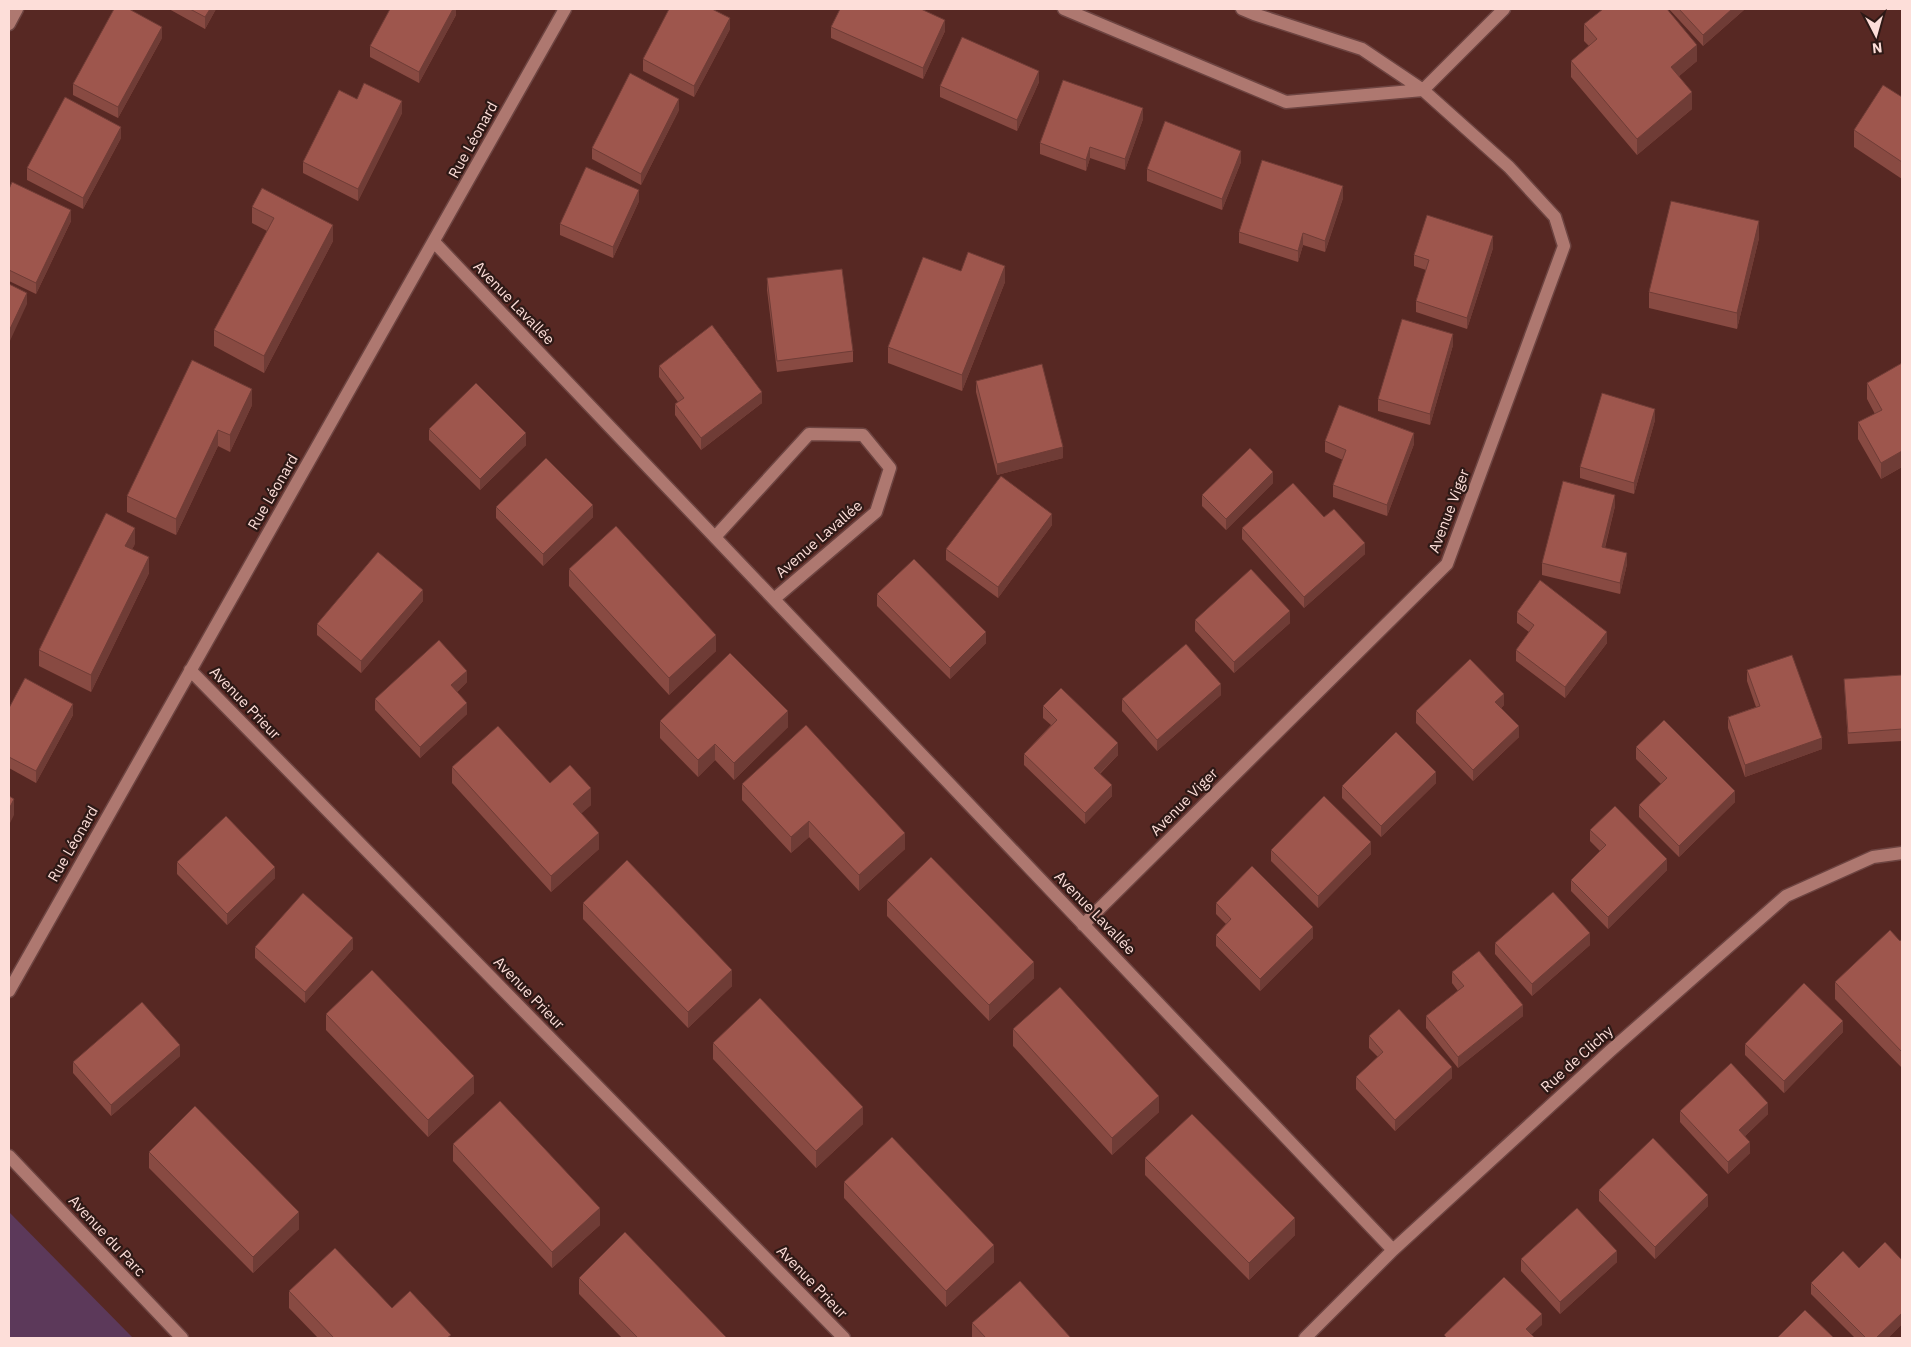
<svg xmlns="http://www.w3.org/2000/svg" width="1911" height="1347" viewBox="0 0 1911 1347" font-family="'IBM Plex Sans',sans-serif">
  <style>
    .green { fill: #5c395a }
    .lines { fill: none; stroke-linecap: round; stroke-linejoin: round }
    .minor-casing { stroke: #6d4441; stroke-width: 15 }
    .minor { stroke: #ae7870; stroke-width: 12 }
    .wall { fill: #884a42 }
    .shaded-wall { fill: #6f3c36 }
    .building { fill: #9e564d; stroke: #6f3c36 }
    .labels { text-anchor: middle; stroke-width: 4.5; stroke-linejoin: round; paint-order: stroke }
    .street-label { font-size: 15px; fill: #fdded9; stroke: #2e1916 }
  </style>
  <rect width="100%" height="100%" fill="#572823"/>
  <!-- green -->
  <path class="green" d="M 9,1212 L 133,1338 L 9,1338 Z"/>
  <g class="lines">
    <!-- minor casing -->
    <g class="minor-casing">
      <path id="minor" d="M 1064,9 L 1286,102 L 1423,90
        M 9,24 L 17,9
        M 1423,90 L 1504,9
        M 434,242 L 1393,1250
        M 715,537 L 809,434 L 863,435 L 890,468 L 876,512 L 774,599
        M 190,670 L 844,1338
        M 1083,925 L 1447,564 L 1564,246 L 1555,217 L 1509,167 L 1423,90 L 1362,49 L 1254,14 L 1242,9
        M 9,991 L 565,9
        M 9,1156 L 182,1338
        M 1305,1338 L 1393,1250 L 1610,1051 L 1786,896 L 1873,857 L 1902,853"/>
    </g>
    <!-- minor -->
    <use href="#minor" class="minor"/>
  </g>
  <!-- wall -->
  <path class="wall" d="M 169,9 L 216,9 L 205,29 Z
    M 456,9 L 456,15 L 419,83 L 370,57 L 370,46 Z
    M 1669,9 L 1745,9 L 1703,46 Z
    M 1584,24 L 1697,61 L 1679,76 L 1692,109 L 1637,155 L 1571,77 L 1571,61 L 1589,46 L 1584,41 Z
    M 831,27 L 945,31 L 923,79 L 831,38 Z
    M 730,29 L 694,97 L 643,71 L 643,59 Z
    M 162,38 L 118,118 L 73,95 L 73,84 Z
    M 1039,82 L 1017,131 L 940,97 L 940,86 Z
    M 1902,97 L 1902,179 L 1854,147 L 1854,130 Z
    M 357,99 L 402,113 L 358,201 L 303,173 L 303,162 Z
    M 679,110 L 641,185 L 592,159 L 592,148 Z
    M 1143,119 L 1125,170 L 1090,158 L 1086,171 L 1040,154 L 1040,143 Z
    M 121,138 L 83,209 L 27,180 L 27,168 Z
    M 1241,162 L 1222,210 L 1147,181 L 1147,169 Z
    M 9,189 L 71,221 L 36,294 L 9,281 Z
    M 1343,198 L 1325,252 L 1303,245 L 1298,262 L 1239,243 L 1239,232 Z
    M 639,201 L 613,258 L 560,235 L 560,224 Z
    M 252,207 L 333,241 L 264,373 L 214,346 L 214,330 L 267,231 L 252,223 Z
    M 1759,238 L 1737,329 L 1649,308 L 1649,292 Z
    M 1493,248 L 1467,329 L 1416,312 L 1416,301 L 1426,270 L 1414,266 L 1414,255 Z
    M 961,271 L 1005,282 L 962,391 L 888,363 L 888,347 Z
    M 767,278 L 853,351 L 853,362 L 777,372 L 767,290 Z
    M 1453,345 L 1430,425 L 1378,411 L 1378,399 Z
    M 1902,363 L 1902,467 L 1881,479 L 1858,439 L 1858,422 L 1875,414 L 1867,399 L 1867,383 Z
    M 659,366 L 762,403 L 701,450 L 675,415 L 675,404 L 678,402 L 659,377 Z
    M 976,381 L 1063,458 L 997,475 L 976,392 Z
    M 252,405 L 230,452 L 218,446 L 176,535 L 127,512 L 127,496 Z
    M 1655,420 L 1634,494 L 1580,478 L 1580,467 Z
    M 429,429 L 526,445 L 480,490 L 429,440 Z
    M 1325,441 L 1414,444 L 1387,516 L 1333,497 L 1333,485 L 1343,460 L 1325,452 Z
    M 1273,483 L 1226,530 L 1202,506 L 1202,495 Z
    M 1615,506 L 1605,548 L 1627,564 L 1620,594 L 1542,575 L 1542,563 Z
    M 496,507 L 593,517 L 543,566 L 496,518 Z
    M 1052,525 L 998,598 L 946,560 L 946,549 Z
    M 1242,528 L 1365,554 L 1304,608 L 1242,539 Z
    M 135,544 L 132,549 L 149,573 L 91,692 L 39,666 L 39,650 Z
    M 569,569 L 716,651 L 669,695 L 569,586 Z
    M 877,594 L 986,643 L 950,679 L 877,606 Z
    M 423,601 L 361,673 L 317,635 L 317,624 Z
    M 1517,612 L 1607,643 L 1565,698 L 1516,661 L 1516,650 L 1529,632 L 1517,623 Z
    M 1195,620 L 1290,623 L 1234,673 L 1195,631 Z
    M 1747,670 L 1822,749 L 1745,777 L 1728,728 L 1728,717 L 1756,707 L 1747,681 Z
    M 1902,675 L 1902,741 L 1848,744 L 1844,679 Z
    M 467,682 L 457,692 L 467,714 L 420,758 L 375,710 L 375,699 Z
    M 1221,695 L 1157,751 L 1122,711 L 1122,699 Z
    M 1504,705 L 1501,708 L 1519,737 L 1473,781 L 1416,723 L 1416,711 Z
    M 1043,706 L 1118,755 L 1100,774 L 1112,796 L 1085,824 L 1024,765 L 1024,754 L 1051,725 L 1043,718 Z
    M 9,708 L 73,715 L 36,783 L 9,768 Z
    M 660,721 L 788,727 L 734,780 L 715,760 L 698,777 L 660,738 Z
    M 1636,747 L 1735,802 L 1679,857 L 1639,817 L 1639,805 L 1661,784 L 1636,759 Z
    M 452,767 L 550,783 L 591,805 L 581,813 L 599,849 L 551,892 L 452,783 Z
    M 1436,783 L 1381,837 L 1342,798 L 1342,786 Z
    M 742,784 L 905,849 L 859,891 L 809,837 L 791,853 L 742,800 Z
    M 1590,830 L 1667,870 L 1608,929 L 1571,891 L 1571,880 L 1600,851 L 1590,841 Z
    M 1271,850 L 1371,854 L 1318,908 L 1271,861 Z
    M 177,862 L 275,878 L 227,925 L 177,874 Z
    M 887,900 L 1034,978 L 989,1021 L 887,916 Z
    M 583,903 L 732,986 L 688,1028 L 583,919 Z
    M 1216,903 L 1313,938 L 1260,991 L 1216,946 L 1216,935 L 1226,924 L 1216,914 Z
    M 1902,939 L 1902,1068 L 1835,999 L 1835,982 Z
    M 1495,943 L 1590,945 L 1532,996 L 1495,954 Z
    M 255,947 L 353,949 L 305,1003 L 255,958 Z
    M 1452,972 L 1523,1016 L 1458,1068 L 1426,1028 L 1426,1016 L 1458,991 L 1452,983 Z
    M 326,1014 L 474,1093 L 428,1137 L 326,1030 Z
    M 1013,1029 L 1159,1112 L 1112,1155 L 1013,1046 Z
    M 1843,1032 L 1784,1093 L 1745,1055 L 1745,1044 Z
    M 1369,1036 L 1452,1078 L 1395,1131 L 1356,1089 L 1356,1077 L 1378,1057 L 1369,1048 Z
    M 713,1043 L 863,1124 L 816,1168 L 713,1059 Z
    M 180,1056 L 111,1116 L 73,1073 L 73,1062 Z
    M 1680,1111 L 1768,1114 L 1745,1136 L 1750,1153 L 1728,1174 L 1680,1122 Z
    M 453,1144 L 600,1225 L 552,1268 L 453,1161 Z
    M 149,1152 L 299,1229 L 253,1273 L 149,1168 Z
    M 1145,1158 L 1295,1235 L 1249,1280 L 1145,1175 Z
    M 844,1182 L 994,1262 L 946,1307 L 844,1198 Z
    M 1599,1190 L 1708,1206 L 1655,1259 L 1599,1201 Z
    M 1521,1259 L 1617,1262 L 1560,1314 L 1521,1271 Z
    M 1902,1260 L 1902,1324 L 1888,1338 L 1855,1338 L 1811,1294 L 1811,1283 L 1859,1268 Z
    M 579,1278 L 726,1338 L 622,1338 L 579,1294 Z
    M 289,1291 L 392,1308 L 451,1338 L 318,1338 L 289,1308 Z
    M 972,1323 L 1071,1338 L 972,1338 Z"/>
  <!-- shaded-wall -->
  <path class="shaded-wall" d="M 210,9 L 216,9 L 205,29 L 205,17 Z
    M 453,9 L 456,9 L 456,15 L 419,83 L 419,72 Z
    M 1732,9 L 1745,9 L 1703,46 L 1703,35 Z
    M 730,18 L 730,29 L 694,97 L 694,86 Z
    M 945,20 L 945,31 L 923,79 L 923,68 Z
    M 162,27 L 162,38 L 118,118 L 118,107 Z
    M 1697,45 L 1697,61 L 1671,83 L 1671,67 Z
    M 1039,71 L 1039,82 L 1017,131 L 1017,120 Z
    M 1692,92 L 1692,109 L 1637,155 L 1637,139 Z
    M 679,99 L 679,110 L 641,185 L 641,174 Z
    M 402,101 L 402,113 L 358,201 L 358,189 Z
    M 1143,108 L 1143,119 L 1125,170 L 1125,159 Z
    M 121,127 L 121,138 L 83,209 L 83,198 Z
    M 1090,147 L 1090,158 L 1086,171 L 1086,160 Z
    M 1241,151 L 1241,162 L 1222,210 L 1222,199 Z
    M 1343,186 L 1343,198 L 1325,252 L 1325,241 Z
    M 639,190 L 639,201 L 613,258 L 613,247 Z
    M 71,210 L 71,221 L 36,294 L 36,283 Z
    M 1759,221 L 1759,238 L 1737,329 L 1737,313 Z
    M 333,225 L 333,241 L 264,373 L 264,356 Z
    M 1303,233 L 1303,245 L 1298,262 L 1298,251 Z
    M 1493,236 L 1493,248 L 1467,329 L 1467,318 Z
    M 1005,266 L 1005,282 L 962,391 L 962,375 Z
    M 27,293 L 27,304 L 9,343 L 9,331 Z
    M 1453,334 L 1453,345 L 1430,425 L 1430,414 Z
    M 252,389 L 252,405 L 230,452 L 230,435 Z
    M 762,392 L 762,403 L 701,450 L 701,438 Z
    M 1655,409 L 1655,420 L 1634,494 L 1634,483 Z
    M 218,430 L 218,446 L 176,535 L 176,519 Z
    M 526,433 L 526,445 L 480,490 L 480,479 Z
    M 1414,433 L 1414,444 L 1387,516 L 1387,505 Z
    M 1063,447 L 1063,458 L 997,475 L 997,464 Z
    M 1902,451 L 1902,467 L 1881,479 L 1881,463 Z
    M 1273,472 L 1273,483 L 1226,530 L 1226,519 Z
    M 1615,495 L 1615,506 L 1602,558 L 1602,547 Z
    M 593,505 L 593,517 L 543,566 L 543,554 Z
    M 1052,514 L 1052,525 L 998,598 L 998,587 Z
    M 135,528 L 135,544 L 125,562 L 125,546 Z
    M 1365,543 L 1365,554 L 1304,608 L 1304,597 Z
    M 1627,553 L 1627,564 L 1620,594 L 1620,583 Z
    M 149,557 L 149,573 L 91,692 L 91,675 Z
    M 423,590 L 423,601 L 361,673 L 361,661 Z
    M 1290,611 L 1290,623 L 1234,673 L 1234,662 Z
    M 986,632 L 986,643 L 950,679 L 950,668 Z
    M 1607,632 L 1607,643 L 1565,698 L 1565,687 Z
    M 716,635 L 716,651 L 669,695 L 669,678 Z
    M 467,671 L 467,682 L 451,697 L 451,685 Z
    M 1221,684 L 1221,695 L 1157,751 L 1157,740 Z
    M 1504,694 L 1504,705 L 1495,713 L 1495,702 Z
    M 467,703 L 467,714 L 420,758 L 420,747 Z
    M 73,704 L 73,715 L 36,783 L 36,771 Z
    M 788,711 L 788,727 L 734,780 L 734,763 Z
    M 1519,726 L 1519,737 L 1473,781 L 1473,770 Z
    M 1822,738 L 1822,749 L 1745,777 L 1745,765 Z
    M 1118,743 L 1118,755 L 1094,779 L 1094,768 Z
    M 715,744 L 715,760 L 698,777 L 698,760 Z
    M 1436,772 L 1436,783 L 1381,837 L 1381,826 Z
    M 1112,785 L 1112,796 L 1085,824 L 1085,813 Z
    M 591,788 L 591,805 L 573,821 L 573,804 Z
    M 1735,791 L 1735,802 L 1679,857 L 1679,846 Z
    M 14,799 L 14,815 L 9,825 L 9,809 Z
    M 809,821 L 809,837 L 791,853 L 791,837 Z
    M 599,833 L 599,849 L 551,892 L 551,876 Z
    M 905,833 L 905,849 L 859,891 L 859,875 Z
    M 1371,842 L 1371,854 L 1318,908 L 1318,896 Z
    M 1667,859 L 1667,870 L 1608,929 L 1608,917 Z
    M 275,867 L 275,878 L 227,925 L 227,914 Z
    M 1313,927 L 1313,938 L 1260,991 L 1260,979 Z
    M 1590,933 L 1590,945 L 1532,996 L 1532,984 Z
    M 353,938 L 353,949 L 305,1003 L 305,992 Z
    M 1034,962 L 1034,978 L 989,1021 L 989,1005 Z
    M 732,970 L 732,986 L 688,1028 L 688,1012 Z
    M 1523,1005 L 1523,1016 L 1458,1068 L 1458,1057 Z
    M 1843,1021 L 1843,1032 L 1784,1093 L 1784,1081 Z
    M 180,1045 L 180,1056 L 111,1116 L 111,1105 Z
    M 1452,1067 L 1452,1078 L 1395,1131 L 1395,1120 Z
    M 474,1076 L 474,1093 L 428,1137 L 428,1120 Z
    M 1159,1096 L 1159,1112 L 1112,1155 L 1112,1138 Z
    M 1768,1103 L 1768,1114 L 1739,1142 L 1739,1130 Z
    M 863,1107 L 863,1124 L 816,1168 L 816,1151 Z
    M 1750,1142 L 1750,1153 L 1728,1174 L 1728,1162 Z
    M 1708,1195 L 1708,1206 L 1655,1259 L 1655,1247 Z
    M 600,1208 L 600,1225 L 552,1268 L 552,1252 Z
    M 299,1212 L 299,1229 L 253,1273 L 253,1257 Z
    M 1295,1218 L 1295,1235 L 1249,1280 L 1249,1263 Z
    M 994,1245 L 994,1262 L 946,1307 L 946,1291 Z
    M 1617,1251 L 1617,1262 L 1560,1314 L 1560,1302 Z
    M 1902,1313 L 1902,1324 L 1888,1338 L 1876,1338 Z
    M 1542,1314 L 1542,1325 L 1528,1338 L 1526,1329 Z"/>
  <!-- building -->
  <path class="building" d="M 114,9 L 129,9 L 162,27 L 118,107 L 73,84 Z
    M 190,9 L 210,9 L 205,17 Z
    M 390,9 L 453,9 L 419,72 L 370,46 Z
    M 669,9 L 712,9 L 730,18 L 694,86 L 643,59 Z
    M 840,9 L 921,9 L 945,20 L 923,68 L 831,27 Z
    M 1603,9 L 1667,9 L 1697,45 L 1671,67 L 1692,92 L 1637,139 L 1571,61 L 1597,39 L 1584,24 Z
    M 1679,9 L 1732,9 L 1703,35 Z
    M 962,37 L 1039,71 L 1017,120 L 940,86 Z
    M 630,73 L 679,99 L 641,174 L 592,148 Z
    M 1063,80 L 1143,108 L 1125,159 L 1090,147 L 1086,160 L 1040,143 Z
    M 364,83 L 402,101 L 358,189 L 303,162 L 339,90 L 357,99 Z
    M 1883,85 L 1902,97 L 1902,162 L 1854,130 Z
    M 65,97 L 121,127 L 83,198 L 27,168 Z
    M 1165,121 L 1241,151 L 1222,199 L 1147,169 Z
    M 1262,160 L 1343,186 L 1325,241 L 1303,233 L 1298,251 L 1239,232 Z
    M 586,167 L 639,190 L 613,247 L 560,224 Z
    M 12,182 L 71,210 L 36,283 L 9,270 L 9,189 Z
    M 262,188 L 333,225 L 264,356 L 214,330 L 274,218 L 252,207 Z
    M 1671,201 L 1759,221 L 1737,313 L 1649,292 Z
    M 1427,215 L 1493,236 L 1467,318 L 1416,301 L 1429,260 L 1414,255 Z
    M 968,252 L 1005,266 L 962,375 L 888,347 L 923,257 L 961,271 Z
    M 842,269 L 853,351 L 777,361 L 767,278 Z
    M 9,284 L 27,293 L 9,331 Z
    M 1402,319 L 1453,334 L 1430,414 L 1378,399 Z
    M 712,325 L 762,392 L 701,438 L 675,404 L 684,398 L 659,366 Z
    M 192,360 L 252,389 L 230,435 L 218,430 L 176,519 L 127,496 Z
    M 1902,363 L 1902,451 L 1881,463 L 1858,422 L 1882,410 L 1867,383 Z
    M 1042,364 L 1063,447 L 997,464 L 976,381 Z
    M 476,383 L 526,433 L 480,479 L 429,429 Z
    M 1602,393 L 1655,409 L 1634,483 L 1580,467 Z
    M 1339,405 L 1414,433 L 1387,505 L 1333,485 L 1346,450 L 1325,441 Z
    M 1250,448 L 1273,472 L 1226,519 L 1202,495 Z
    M 546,458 L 593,505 L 543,554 L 496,507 Z
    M 1001,476 L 1052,514 L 998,587 L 946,549 Z
    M 1563,481 L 1615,495 L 1602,547 L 1627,553 L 1620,583 L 1542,563 Z
    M 1293,483 L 1324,517 L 1334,509 L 1365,543 L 1304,597 L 1242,528 Z
    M 106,513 L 135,528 L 125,546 L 149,557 L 91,675 L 39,650 Z
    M 616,526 L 716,635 L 669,678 L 569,569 Z
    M 378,552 L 423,590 L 361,661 L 317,624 Z
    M 914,559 L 986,632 L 950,668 L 877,594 Z
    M 1251,569 L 1290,611 L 1234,662 L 1195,620 Z
    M 1540,580 L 1607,632 L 1565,687 L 1516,650 L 1534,625 L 1517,612 Z
    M 439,640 L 467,671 L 451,685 L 467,703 L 420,747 L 375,699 Z
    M 1186,644 L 1221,684 L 1157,740 L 1122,699 Z
    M 730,653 L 788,711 L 734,763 L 715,744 L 698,760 L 660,721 Z
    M 1792,655 L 1822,738 L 1745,765 L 1728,717 L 1760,706 L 1747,670 Z
    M 1470,659 L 1504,694 L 1495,702 L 1519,726 L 1473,770 L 1416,711 Z
    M 1902,675 L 1902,729 L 1848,733 L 1844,679 Z
    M 25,678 L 73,704 L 36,771 L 9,757 L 9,708 Z
    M 1061,688 L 1118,743 L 1094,768 L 1112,785 L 1085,813 L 1024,754 L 1057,720 L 1043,706 Z
    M 1664,720 L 1735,791 L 1679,846 L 1639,805 L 1667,778 L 1636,747 Z
    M 806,725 L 905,833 L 859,875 L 809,821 L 791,837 L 742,784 Z
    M 498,726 L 550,783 L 570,765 L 591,788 L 573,804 L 599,833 L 551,876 L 452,767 Z
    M 1396,732 L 1436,772 L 1381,826 L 1342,786 Z
    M 9,796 L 14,799 L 9,809 Z
    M 1324,796 L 1371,842 L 1318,896 L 1271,850 Z
    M 1615,806 L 1667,859 L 1608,917 L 1571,880 L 1606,845 L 1590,830 Z
    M 226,816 L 275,867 L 227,914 L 177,862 Z
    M 931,857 L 1034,962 L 989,1005 L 887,900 Z
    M 627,860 L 732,970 L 688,1012 L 583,903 Z
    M 1252,866 L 1313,927 L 1260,979 L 1216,935 L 1231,919 L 1216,903 Z
    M 1553,892 L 1590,933 L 1532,984 L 1495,943 Z
    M 303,893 L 353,938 L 305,992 L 255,947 Z
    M 1890,930 L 1900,941 L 1902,939 L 1902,1052 L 1835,982 Z
    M 1479,951 L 1523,1005 L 1458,1057 L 1426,1016 L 1464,986 L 1452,972 Z
    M 372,970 L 474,1076 L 428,1120 L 326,1014 Z
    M 1804,983 L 1843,1021 L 1784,1081 L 1745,1044 Z
    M 1060,987 L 1159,1096 L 1112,1138 L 1013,1029 Z
    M 760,998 L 863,1107 L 816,1151 L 713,1043 Z
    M 142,1002 L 180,1045 L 111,1105 L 73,1062 Z
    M 1399,1009 L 1452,1067 L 1395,1120 L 1356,1077 L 1383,1052 L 1369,1036 Z
    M 1731,1063 L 1768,1103 L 1739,1130 L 1750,1142 L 1728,1162 L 1680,1111 Z
    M 500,1101 L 600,1208 L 552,1252 L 453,1144 Z
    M 195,1106 L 299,1212 L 253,1257 L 149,1152 Z
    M 1192,1114 L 1295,1218 L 1249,1263 L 1145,1158 Z
    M 892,1137 L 994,1245 L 946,1291 L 844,1182 Z
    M 1653,1138 L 1708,1195 L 1655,1247 L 1599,1190 Z
    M 1577,1208 L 1617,1251 L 1560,1302 L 1521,1259 Z
    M 625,1232 L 726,1337 L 725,1338 L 638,1338 L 579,1278 Z
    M 1885,1242 L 1902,1260 L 1902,1313 L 1876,1338 L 1866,1338 L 1811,1283 L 1843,1251 L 1859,1268 Z
    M 335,1248 L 392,1308 L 410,1291 L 451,1335 L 447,1338 L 334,1338 L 289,1291 Z
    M 1504,1277 L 1542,1314 L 1526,1329 L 1535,1338 L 1447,1338 L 1444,1335 Z
    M 1020,1281 L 1071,1338 L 986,1338 L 972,1323 Z
    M 1805,1310 L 1834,1338 L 1777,1338 Z"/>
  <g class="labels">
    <!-- street labels -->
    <g class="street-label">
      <text transform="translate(473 140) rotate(-61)" y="5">Rue Léonard</text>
      <text transform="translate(514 303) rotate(46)" y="5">Avenue Lavallée</text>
      <text transform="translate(273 492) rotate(-60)" y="5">Rue Léonard</text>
      <text transform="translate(1449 511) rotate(-69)" y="5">Avenue Viger</text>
      <text transform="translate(819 539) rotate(-41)" y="5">Avenue Lavallée</text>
      <text transform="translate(245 703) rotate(46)" y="5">Avenue Prieur</text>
      <text transform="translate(1184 802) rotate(-45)" y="5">Avenue Viger</text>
      <text transform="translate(73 844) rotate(-60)" y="5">Rue Léonard</text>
      <text transform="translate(1095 913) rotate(46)" y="5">Avenue Lavallée</text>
      <text transform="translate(529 993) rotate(46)" y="5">Avenue Prieur</text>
      <text transform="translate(1577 1059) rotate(-42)" y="5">Rue de Clichy</text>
      <text transform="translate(107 1236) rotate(47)" y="5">Avenue du Parc</text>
      <text transform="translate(812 1282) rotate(46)" y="5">Avenue Prieur</text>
    </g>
  </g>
  <!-- border -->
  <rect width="1911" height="1347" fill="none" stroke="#fdded9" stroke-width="20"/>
  <!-- north arrow -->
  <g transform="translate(1876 35) rotate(174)" stroke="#2e1916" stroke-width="4" paint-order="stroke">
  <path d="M0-4L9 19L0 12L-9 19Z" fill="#fdded9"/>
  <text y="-8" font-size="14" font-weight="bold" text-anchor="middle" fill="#fdded9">N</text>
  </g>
</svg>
